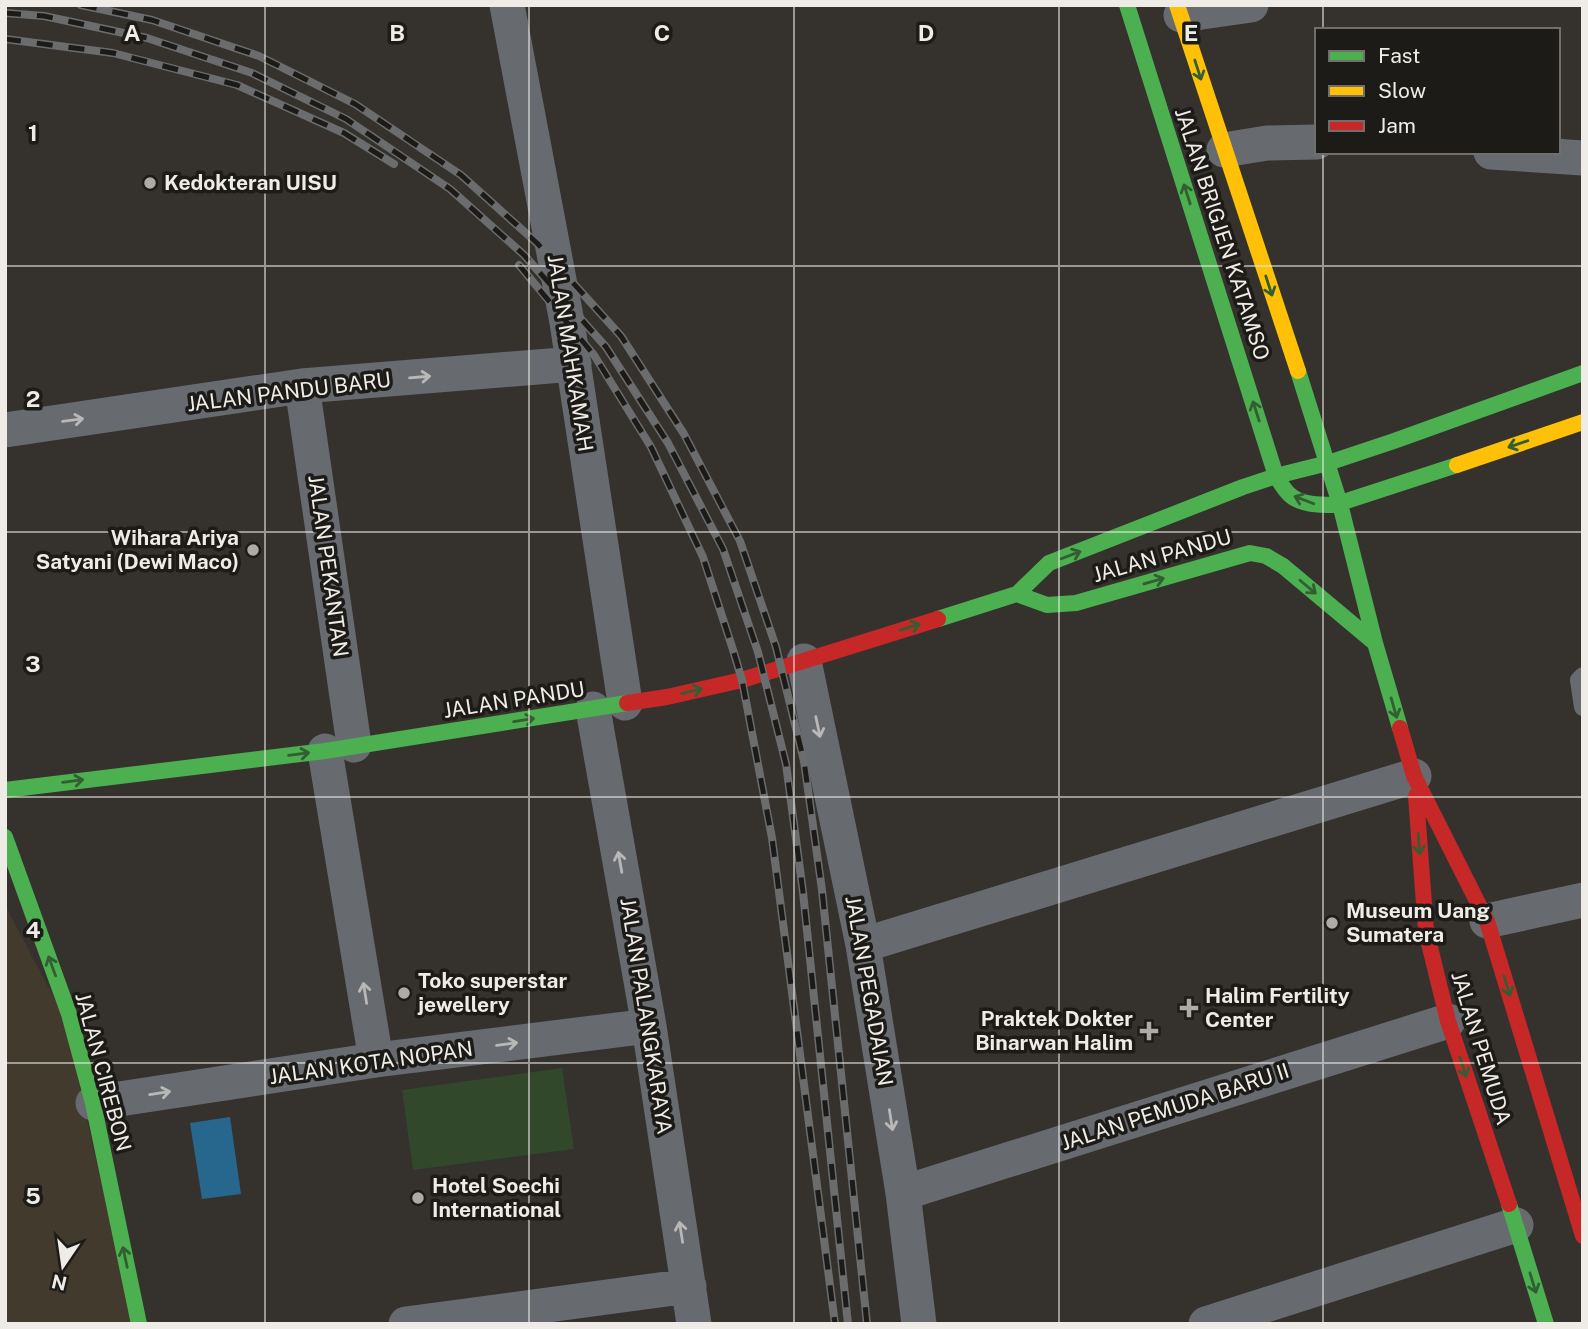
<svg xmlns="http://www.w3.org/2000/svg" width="1588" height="1329" viewBox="0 0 1588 1329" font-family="'Public Sans',sans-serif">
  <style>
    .built { fill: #413a2d }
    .green { fill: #31482b }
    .water { fill: #27678e }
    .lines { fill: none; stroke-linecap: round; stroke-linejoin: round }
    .lane { stroke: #676b70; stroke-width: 18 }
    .street { stroke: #676b70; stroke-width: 35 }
    .fast { stroke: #4caf50; stroke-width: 16 }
    .slow { stroke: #ffc107; stroke-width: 16 }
    .jam { stroke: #c62828; stroke-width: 16 }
    .rail-casing { stroke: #6b6c6d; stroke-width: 8 }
    .rail { stroke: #1d1b18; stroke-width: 5; stroke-dasharray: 16; stroke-linecap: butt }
    .oneway { stroke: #325e31 }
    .oneway2 { stroke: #b9b8b7 }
    .grid { fill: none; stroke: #efece7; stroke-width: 2; stroke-opacity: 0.55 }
    .poi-dot { fill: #aeaba6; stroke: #1d1b18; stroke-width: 2.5 }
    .labels { text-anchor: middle; stroke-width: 7; stroke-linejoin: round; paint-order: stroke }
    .poi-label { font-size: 21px; font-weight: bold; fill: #efece7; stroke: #1d1b18; text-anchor: start }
    .street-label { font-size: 21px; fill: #efece7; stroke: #1d1b18 }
    .grid-label { font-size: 23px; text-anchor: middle; font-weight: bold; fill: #efece7; stroke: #1d1b18; stroke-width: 7; stroke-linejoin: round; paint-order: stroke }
  </style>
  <rect width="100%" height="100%" fill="#35322e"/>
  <!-- built -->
  <path class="built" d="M 5,905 L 64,1017 L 133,1324 L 5,1324 Z"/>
  <!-- green -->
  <path class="green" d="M 562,1068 L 574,1149 L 413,1170 L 402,1090 Z"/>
  <!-- water -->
  <path class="water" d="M 230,1117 L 241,1194 L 202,1199 L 190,1123 Z"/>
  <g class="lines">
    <!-- lane -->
    <path class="lane" d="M 1583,676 L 1579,680 L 1583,707"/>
    <!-- street -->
    <path class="street" d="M 507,5 L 567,322 L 625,703
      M 1181,15 L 1251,5
      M 1224,150 L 1267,143 L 1317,142
      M 1491,152 L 1583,158
      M 302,386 L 354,745
      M 5,430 L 302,386 L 574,364
      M 804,661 L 863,945 L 903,1193 L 919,1324
      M 593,709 L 649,1026 L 694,1324
      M 325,751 L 376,1060
      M 1487,921 L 1583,900
      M 863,945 L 1414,776
      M 93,1103 L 376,1060 L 649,1026
      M 903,1193 L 1448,1021
      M 406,1324 L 689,1286
      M 1206,1324 L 1516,1225"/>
    <!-- fast -->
    <path class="fast" d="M 1127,5 L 1276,476 C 1280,482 1284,490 1290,495 C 1301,505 1320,505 1334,505 L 1457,465
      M 1298,371 L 1340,504 L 1375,643 L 1400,728
      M 1017,594 L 1047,605 L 1076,603 L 1250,553 L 1266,556 L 1283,566 L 1375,643
      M 938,619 L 1017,594 L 1049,563 L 1243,487 L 1276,476 L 1328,463 L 1394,441 L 1583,373
      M 5,790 L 325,751 L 627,703
      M 5,837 L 69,1014 L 93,1103 L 139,1324
      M 1509,1204 L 1546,1324"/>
    <!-- slow -->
    <path class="slow" d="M 1177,5 L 1298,371
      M 1457,465 L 1583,422"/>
    <!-- jam -->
    <path class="jam" d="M 627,703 L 667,697 L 742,680 L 938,619
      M 1400,728 L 1414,776 L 1487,921 L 1583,1236
      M 1416,796 L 1426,931 L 1448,1021 L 1509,1204"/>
    <!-- rail casing -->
    <g class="rail-casing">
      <path id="rail" d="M 81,5 L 152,20 L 259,56 L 355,104 L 461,175 L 537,243 L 621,336 L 684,434 L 740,541 L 776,647 L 804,761 L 822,890 L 867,1324
        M 5,13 L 44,16 L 147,38 L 252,73 L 346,119 L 450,189 L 524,255 L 606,347 L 668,443 L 723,549 L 758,652 L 786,764 L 803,892 L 848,1324
        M 5,39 L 113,53 L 237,85 L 344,133 L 394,164
        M 519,265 L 594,355 L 651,447 L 703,557 L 734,653 L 742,680 L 772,838 L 835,1324"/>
    </g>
    <!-- rail -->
    <use href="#rail" class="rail"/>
  </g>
  <!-- one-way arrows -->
  <defs><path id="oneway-shaft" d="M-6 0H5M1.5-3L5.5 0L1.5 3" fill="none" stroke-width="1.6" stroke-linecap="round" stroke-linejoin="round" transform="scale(1.75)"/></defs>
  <g class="oneway">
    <use href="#oneway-shaft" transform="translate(1198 70) rotate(72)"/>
    <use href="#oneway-shaft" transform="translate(1187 194) rotate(-108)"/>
    <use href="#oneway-shaft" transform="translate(1269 286) rotate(72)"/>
    <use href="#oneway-shaft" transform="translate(1256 411) rotate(-108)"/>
    <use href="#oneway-shaft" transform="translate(1518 444) rotate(161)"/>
    <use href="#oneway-shaft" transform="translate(1304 500) rotate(-159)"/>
    <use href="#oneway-shaft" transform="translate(1071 555) rotate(-21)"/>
    <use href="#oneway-shaft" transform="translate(1154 581) rotate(-16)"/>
    <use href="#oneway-shaft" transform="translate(1308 587) rotate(40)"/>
    <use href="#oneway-shaft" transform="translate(910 627) rotate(-17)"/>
    <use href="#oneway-shaft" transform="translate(692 691) rotate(-13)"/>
    <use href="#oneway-shaft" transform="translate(1394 708) rotate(74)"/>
    <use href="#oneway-shaft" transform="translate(524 720) rotate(-9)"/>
    <use href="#oneway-shaft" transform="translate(299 754) rotate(-7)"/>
    <use href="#oneway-shaft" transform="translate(73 781) rotate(-7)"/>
    <use href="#oneway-shaft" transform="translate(1419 844) rotate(86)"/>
    <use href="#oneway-shaft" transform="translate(52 966) rotate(-110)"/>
    <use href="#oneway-shaft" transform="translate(1507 986) rotate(73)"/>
    <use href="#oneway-shaft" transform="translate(1463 1067) rotate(72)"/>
    <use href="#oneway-shaft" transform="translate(125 1257) rotate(-102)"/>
    <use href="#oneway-shaft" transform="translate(1533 1283) rotate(73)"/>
  </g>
  <g class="oneway2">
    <use href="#oneway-shaft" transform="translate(420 377) rotate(-5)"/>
    <use href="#oneway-shaft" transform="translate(73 420) rotate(-8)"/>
    <use href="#oneway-shaft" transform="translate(818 727) rotate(78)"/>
    <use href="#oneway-shaft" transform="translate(620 862) rotate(-100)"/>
    <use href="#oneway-shaft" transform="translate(365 993) rotate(-99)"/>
    <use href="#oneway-shaft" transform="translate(507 1044) rotate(-7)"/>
    <use href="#oneway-shaft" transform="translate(160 1093) rotate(-9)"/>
    <use href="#oneway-shaft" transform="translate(891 1120) rotate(81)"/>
    <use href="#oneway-shaft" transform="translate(681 1232) rotate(-99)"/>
  </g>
  <!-- grid -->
  <path class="grid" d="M 265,5 L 265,1324M 529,5 L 529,1324M 794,5 L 794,1324M 1059,5 L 1059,1324M 1323,5 L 1323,30M 1323,152 L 1323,1324M 5,266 L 1583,266M 5,532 L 1583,532M 5,797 L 1583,797M 5,1063 L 1583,1063"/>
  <!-- markers -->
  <g class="poi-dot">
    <circle cx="150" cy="183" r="7"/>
    <circle cx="253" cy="550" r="7"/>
    <circle cx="1332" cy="923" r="7"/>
    <circle cx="404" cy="993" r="7"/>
    <path d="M1185.5 997.5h7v7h7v7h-7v7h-7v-7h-7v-7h7z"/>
    <path d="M1145.5 1020.5h7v7h7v7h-7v7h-7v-7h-7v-7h7z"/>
    <circle cx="418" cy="1198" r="7"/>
  </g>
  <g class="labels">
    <!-- poi labels -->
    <g class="poi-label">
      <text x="164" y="190">Kedokteran UISU</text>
      <text x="239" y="545" text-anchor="end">Wihara Ariya<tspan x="239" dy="24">Satyani (Dewi Maco)</tspan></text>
      <text x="1346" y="918">Museum Uang<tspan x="1346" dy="24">Sumatera</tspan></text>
      <text x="418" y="988">Toko superstar<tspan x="418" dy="24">jewellery</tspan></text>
      <text x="1205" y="1003">Halim Fertility<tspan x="1205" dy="24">Center</tspan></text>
      <text x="1133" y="1026" text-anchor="end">Praktek Dokter<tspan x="1133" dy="24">Binarwan Halim</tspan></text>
      <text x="432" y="1193">Hotel Soechi<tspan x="432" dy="24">International</tspan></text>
    </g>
    <!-- street labels -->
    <g class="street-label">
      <text transform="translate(1222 234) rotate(72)" y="7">JALAN BRIGJEN KATAMSO</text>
      <text transform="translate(570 353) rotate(81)" y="7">JALAN MAHKAMAH</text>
      <text transform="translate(289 392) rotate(-7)" y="7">JALAN PANDU BARU</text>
      <text transform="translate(1162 556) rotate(-16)" y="7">JALAN PANDU</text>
      <text transform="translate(328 566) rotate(82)" y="7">JALAN PEKANTAN</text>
      <text transform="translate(514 700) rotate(-9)" y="7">JALAN PANDU</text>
      <text transform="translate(869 991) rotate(80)" y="7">JALAN PEGADAIAN</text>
      <text transform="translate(646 1016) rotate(81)" y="7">JALAN PALANGKARAYA</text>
      <text transform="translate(1481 1048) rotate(73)" y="7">JALAN PEMUDA</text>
      <text transform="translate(371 1063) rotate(-8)" y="7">JALAN KOTA NOPAN</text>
      <text transform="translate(103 1072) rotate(75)" y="7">JALAN CIREBON</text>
      <text transform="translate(1175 1107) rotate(-18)" y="7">JALAN PEMUDA BARU II</text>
    </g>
  </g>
  <g class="grid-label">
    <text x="132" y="41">A</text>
    <text x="397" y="41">B</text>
    <text x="662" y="41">C</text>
    <text x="926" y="41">D</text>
    <text x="1191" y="41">E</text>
    <text x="33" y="141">1</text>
    <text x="33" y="407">2</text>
    <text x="33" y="672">3</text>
    <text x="33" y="938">4</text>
    <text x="33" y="1204">5</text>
  </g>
  <!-- border -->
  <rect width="1588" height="1329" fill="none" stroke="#efece7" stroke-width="14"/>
  <!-- legend -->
  <rect x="1315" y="28" width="245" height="126" fill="#1d1b18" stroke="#716f6b" stroke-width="2"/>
  <rect x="1329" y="51" width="35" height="10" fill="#4caf50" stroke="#716f6b" stroke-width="2"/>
  <text x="1378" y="63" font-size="21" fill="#efece7">Fast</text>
  <rect x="1329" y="86" width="35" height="10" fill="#ffc107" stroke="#716f6b" stroke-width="2"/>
  <text x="1378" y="98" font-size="21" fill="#efece7">Slow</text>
  <rect x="1329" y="121" width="35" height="10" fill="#c62828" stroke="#716f6b" stroke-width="2"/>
  <text x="1378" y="133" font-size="21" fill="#efece7">Jam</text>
  <!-- north arrow -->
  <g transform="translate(63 1266) rotate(193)" stroke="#1d1b18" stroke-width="5" paint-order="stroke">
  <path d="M0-5L12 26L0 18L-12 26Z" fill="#efece7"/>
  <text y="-10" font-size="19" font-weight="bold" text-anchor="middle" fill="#efece7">N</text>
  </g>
</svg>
